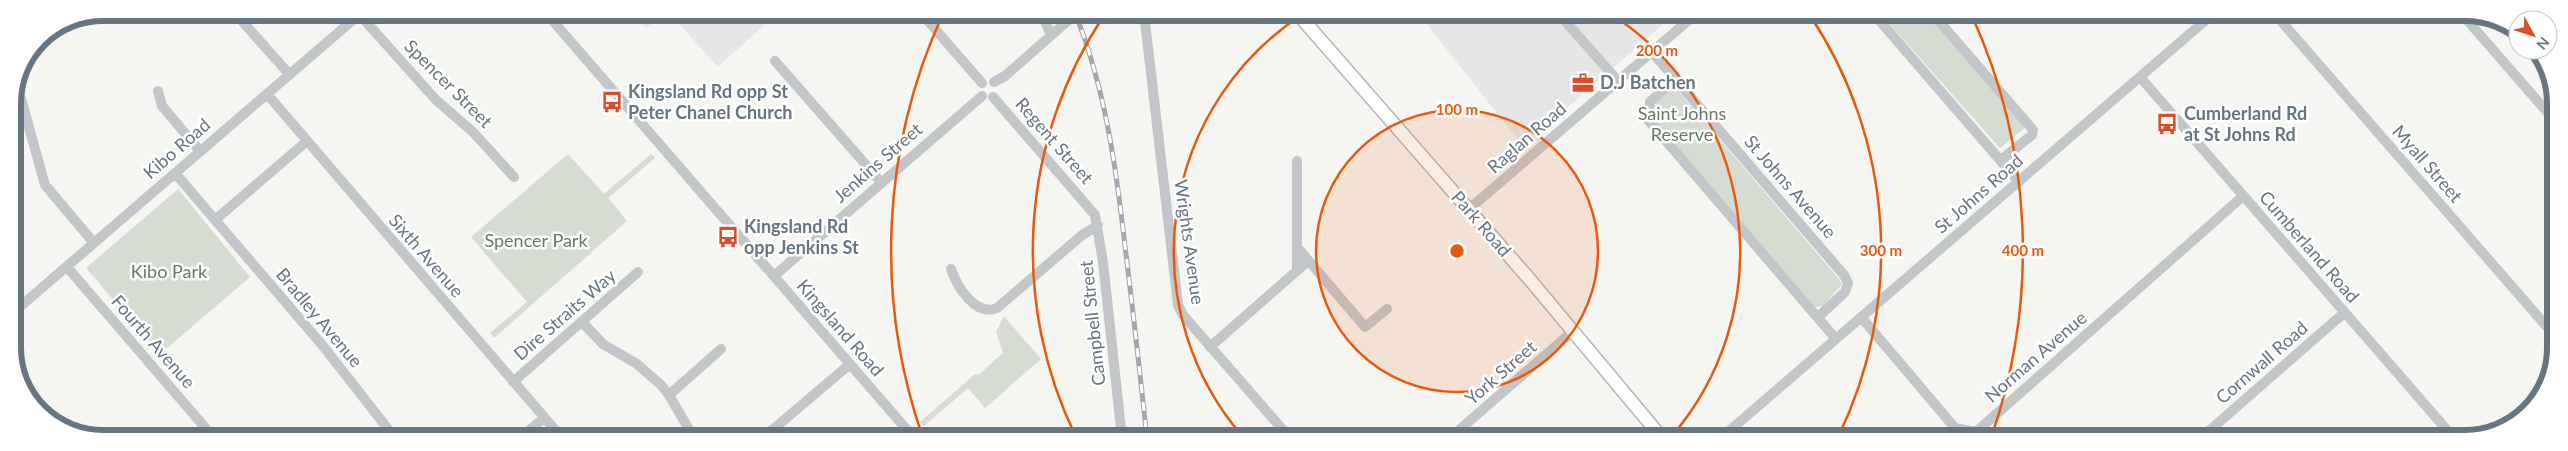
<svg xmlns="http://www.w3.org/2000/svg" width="2568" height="451" viewBox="0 0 2568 451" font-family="Lato,sans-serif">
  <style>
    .built { fill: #e5e6e5 }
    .green { fill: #d6dcd2 }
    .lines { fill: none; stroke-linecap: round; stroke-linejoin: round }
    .major-casing { stroke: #b3b8bb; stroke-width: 15 }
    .minor { stroke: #c3c6c9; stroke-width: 10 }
    .major { stroke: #fff; stroke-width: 12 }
    .rail-casing { stroke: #a1a8ac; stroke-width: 5 }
    .rail { stroke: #fff; stroke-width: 3; stroke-dasharray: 9; stroke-linecap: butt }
    .minor-bridge { stroke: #c3c6c9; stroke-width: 10 }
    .ring { fill: none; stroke: #e8590c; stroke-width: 2.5 }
    .labels { text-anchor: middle; stroke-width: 5; stroke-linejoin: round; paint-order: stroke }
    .poi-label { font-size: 18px; font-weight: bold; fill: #657682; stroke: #fff; text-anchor: start }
    .street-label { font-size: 18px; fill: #657682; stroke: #fff }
    .park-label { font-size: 18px; fill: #687963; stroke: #fff }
    .rim { fill: none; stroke: #657682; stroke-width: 6 }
    .centre { fill: #e8590c; stroke: #fff; stroke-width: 2.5 }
    .ring-label { font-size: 15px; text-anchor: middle; font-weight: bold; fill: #e8590c; stroke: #fff; stroke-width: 5; stroke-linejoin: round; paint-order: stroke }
  </style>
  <rect width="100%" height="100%" fill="#f5f5f1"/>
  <!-- built -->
  <path class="built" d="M 631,13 L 664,13 L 646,28 Z
    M 669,13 L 777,13 L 718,67 Z
    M 1418,13 L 1676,13 L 1523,146 Z"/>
  <!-- green -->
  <path class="green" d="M 1880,13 L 1927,13 L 2025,128 L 2000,148 Z
    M 1674,86 L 1839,279 L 1842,284 L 1823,306 L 1815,307 L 1653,119 L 1656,103 Z
    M 568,154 L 604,194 L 651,154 L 655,158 L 608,198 L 627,221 L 494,338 L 490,333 L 527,302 L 471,237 Z
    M 178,189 L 250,277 L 160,354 L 86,268 Z
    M 1004,316 L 1041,359 L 985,408 L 968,388 L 924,426 L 920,422 L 975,374 L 978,375 L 1003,353 L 996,332 Z"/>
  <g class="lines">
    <!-- major casing -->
    <g class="major-casing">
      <path id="major" d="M 1297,13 L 1531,281 L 1662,438"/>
    </g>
    <!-- minor -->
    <path class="minor" d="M 235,13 L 289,74
      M 546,13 L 914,438
      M 921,13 L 982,83
      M 1041,13 L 1051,35
      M 1144,13 L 1178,305 L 1183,315 L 1290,438
      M 1558,13 L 1618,81
      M 1873,13 L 2019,182
      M 1932,13 L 2033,130 L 2032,135 L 2001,160
      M 2274,13 L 2555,336
      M 2461,13 L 2554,120
      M 359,14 L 436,100 L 473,132 L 514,177
      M 1652,52 L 1844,275 L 1848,283 L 1845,292 L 1818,317
      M 775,61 L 881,182
      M 18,75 L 20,95 L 45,185 L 94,243
      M 2140,77 L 2454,438
      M 1675,79 L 1650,102 L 1648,120 L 1836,339
      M 994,82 L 1005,76 L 1064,24
      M 158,91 L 162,106 L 200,151
      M 267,94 L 562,438
      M 993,97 L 1095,215 L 1103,262 L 1122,438
      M 1297,161 L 1297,270
      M 175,173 L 323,346 L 395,438
      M 1468,210 L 1697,13
      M 215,220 L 307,141
      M 1297,247 L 1365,327 L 1387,309
      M 67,267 L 214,438
      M 951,269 C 957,287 976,317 997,308 L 1081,236 L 1098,225
      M 774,276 L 982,96
      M 15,311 L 361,13
      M 1861,317 L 1955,428 L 1976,432 L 2242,197
      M 582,322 L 603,344 L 637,364 L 661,385 L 669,395 L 694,438
      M 1210,347 L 1308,261
      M 513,382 L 638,272
      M 669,395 L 721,349
      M 520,438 L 544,418
      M 763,438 L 850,364
      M 1450,438 L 1572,332
      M 1721,438 L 2214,13
      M 2201,438 L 2344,313"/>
    <!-- major -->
    <use href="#major" class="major"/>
    <!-- rail casing -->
    <g class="rail-casing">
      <path id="rail" d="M 1075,13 C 1105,87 1116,167 1125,246 C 1133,310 1140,374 1147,438"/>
    </g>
    <!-- rail -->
    <use href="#rail" class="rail"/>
    <!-- minor-bridge -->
    <path class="minor-bridge" d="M 1064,24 L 1077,13"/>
  </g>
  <!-- distance rings -->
  <circle cx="1457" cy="251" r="141" fill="#e8590c" fill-opacity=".12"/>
  <g class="ring">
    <circle cx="1457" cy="251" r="141"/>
    <path d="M1243 437A283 283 0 0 1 1303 14M1611 14A283 283 0 0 1 1671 437"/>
    <path d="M1076 437A424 424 0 0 1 1105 14M1809 14A424 424 0 0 1 1838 437"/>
    <path d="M922 435A566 566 0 0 1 942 16M1972 16A566 566 0 0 1 1992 435"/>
  </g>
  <!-- icons -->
  <defs>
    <g id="office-bare" transform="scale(1.725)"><path d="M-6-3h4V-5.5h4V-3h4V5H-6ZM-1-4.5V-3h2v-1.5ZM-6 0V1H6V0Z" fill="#de4b28" stroke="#fff" stroke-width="2.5" paint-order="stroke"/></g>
    <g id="bus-bare" transform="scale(1.725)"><path d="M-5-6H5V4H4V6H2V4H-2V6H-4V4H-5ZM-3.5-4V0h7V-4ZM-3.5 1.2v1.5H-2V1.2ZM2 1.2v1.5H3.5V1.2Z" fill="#de4b28" stroke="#fff" stroke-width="2.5" paint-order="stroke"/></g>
  </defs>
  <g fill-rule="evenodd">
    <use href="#office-bare" x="1583" y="83"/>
    <use href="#bus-bare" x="612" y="102"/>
    <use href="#bus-bare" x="2167" y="124"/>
    <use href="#bus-bare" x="728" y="237"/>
  </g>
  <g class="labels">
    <!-- poi labels -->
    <g class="poi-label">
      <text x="1600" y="89">D.J Batchen</text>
      <text x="628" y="98">Kingsland Rd opp St<tspan x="628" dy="21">Peter Chanel Church</tspan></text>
      <text x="2184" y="120">Cumberland Rd<tspan x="2184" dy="21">at St Johns Rd</tspan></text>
      <text x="744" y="233">Kingsland Rd<tspan x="744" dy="21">opp Jenkins St</tspan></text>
    </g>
    <!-- street labels -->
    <g class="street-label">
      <text transform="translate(448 84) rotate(45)" y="6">Spencer Street</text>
      <text transform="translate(1527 138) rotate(-41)" y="6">Raglan Road</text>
      <text transform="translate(1054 141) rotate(49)" y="6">Regent Street</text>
      <text transform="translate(177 149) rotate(-41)" y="6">Kibo Road</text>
      <text transform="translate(878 163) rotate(-41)" y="6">Jenkins Street</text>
      <text transform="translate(2427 164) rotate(49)" y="6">Myall Street</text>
      <text transform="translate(1790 187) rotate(49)" y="6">St Johns Avenue</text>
      <text transform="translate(1979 194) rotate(-41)" y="6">St Johns Road</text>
      <text transform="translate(1481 224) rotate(49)" y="6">Park Road</text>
      <text transform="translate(1189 242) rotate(82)" y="6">Wrights Avenue</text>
      <text transform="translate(2309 247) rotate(49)" y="6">Cumberland Road</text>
      <text transform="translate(426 256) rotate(49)" y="6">Sixth Avenue</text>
      <text transform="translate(565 315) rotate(-41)" y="6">Dire Straits Way</text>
      <text transform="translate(319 318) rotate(50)" y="6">Bradley Avenue</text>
      <text transform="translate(1093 323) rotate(-96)" y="6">Campbell Street</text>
      <text transform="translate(840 328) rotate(49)" y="6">Kingsland Road</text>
      <text transform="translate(153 342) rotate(49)" y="6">Fourth Avenue</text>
      <text transform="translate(2036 357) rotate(-41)" y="6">Norman Avenue</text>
      <text transform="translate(2262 363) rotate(-41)" y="6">Cornwall Road</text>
      <text transform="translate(1501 373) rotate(-41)" y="6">York Street</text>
    </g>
    <!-- park labels -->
    <g class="park-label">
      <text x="1682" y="120">Saint Johns<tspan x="1682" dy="21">Reserve</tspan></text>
      <text x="536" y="247">Spencer Park</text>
      <text x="169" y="278">Kibo Park</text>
    </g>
  </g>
  <!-- crop -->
  <path d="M0 0H2568V451H0ZM103 21H2465A82 82 0 0 1 2547 103V348A82 82 0 0 1 2465 430H103A82 82 0 0 1 21 348V103A82 82 0 0 1 103 21Z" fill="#fff" fill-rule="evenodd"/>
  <path class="rim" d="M103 21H2465A82 82 0 0 1 2547 103V348A82 82 0 0 1 2465 430H103A82 82 0 0 1 21 348V103A82 82 0 0 1 103 21Z"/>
  <circle cx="1457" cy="251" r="8" class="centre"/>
  <g class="ring-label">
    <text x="1657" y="56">200 m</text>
    <text x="1457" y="115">100 m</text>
    <text x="1881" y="256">300 m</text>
    <text x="2023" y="256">400 m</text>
  </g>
  <!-- north arrow -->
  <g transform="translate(2533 35) rotate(130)"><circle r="24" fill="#ffffff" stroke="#c1c8cd"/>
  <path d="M0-4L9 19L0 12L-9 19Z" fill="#de4b28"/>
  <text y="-8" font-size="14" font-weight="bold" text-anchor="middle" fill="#657682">N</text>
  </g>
</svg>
